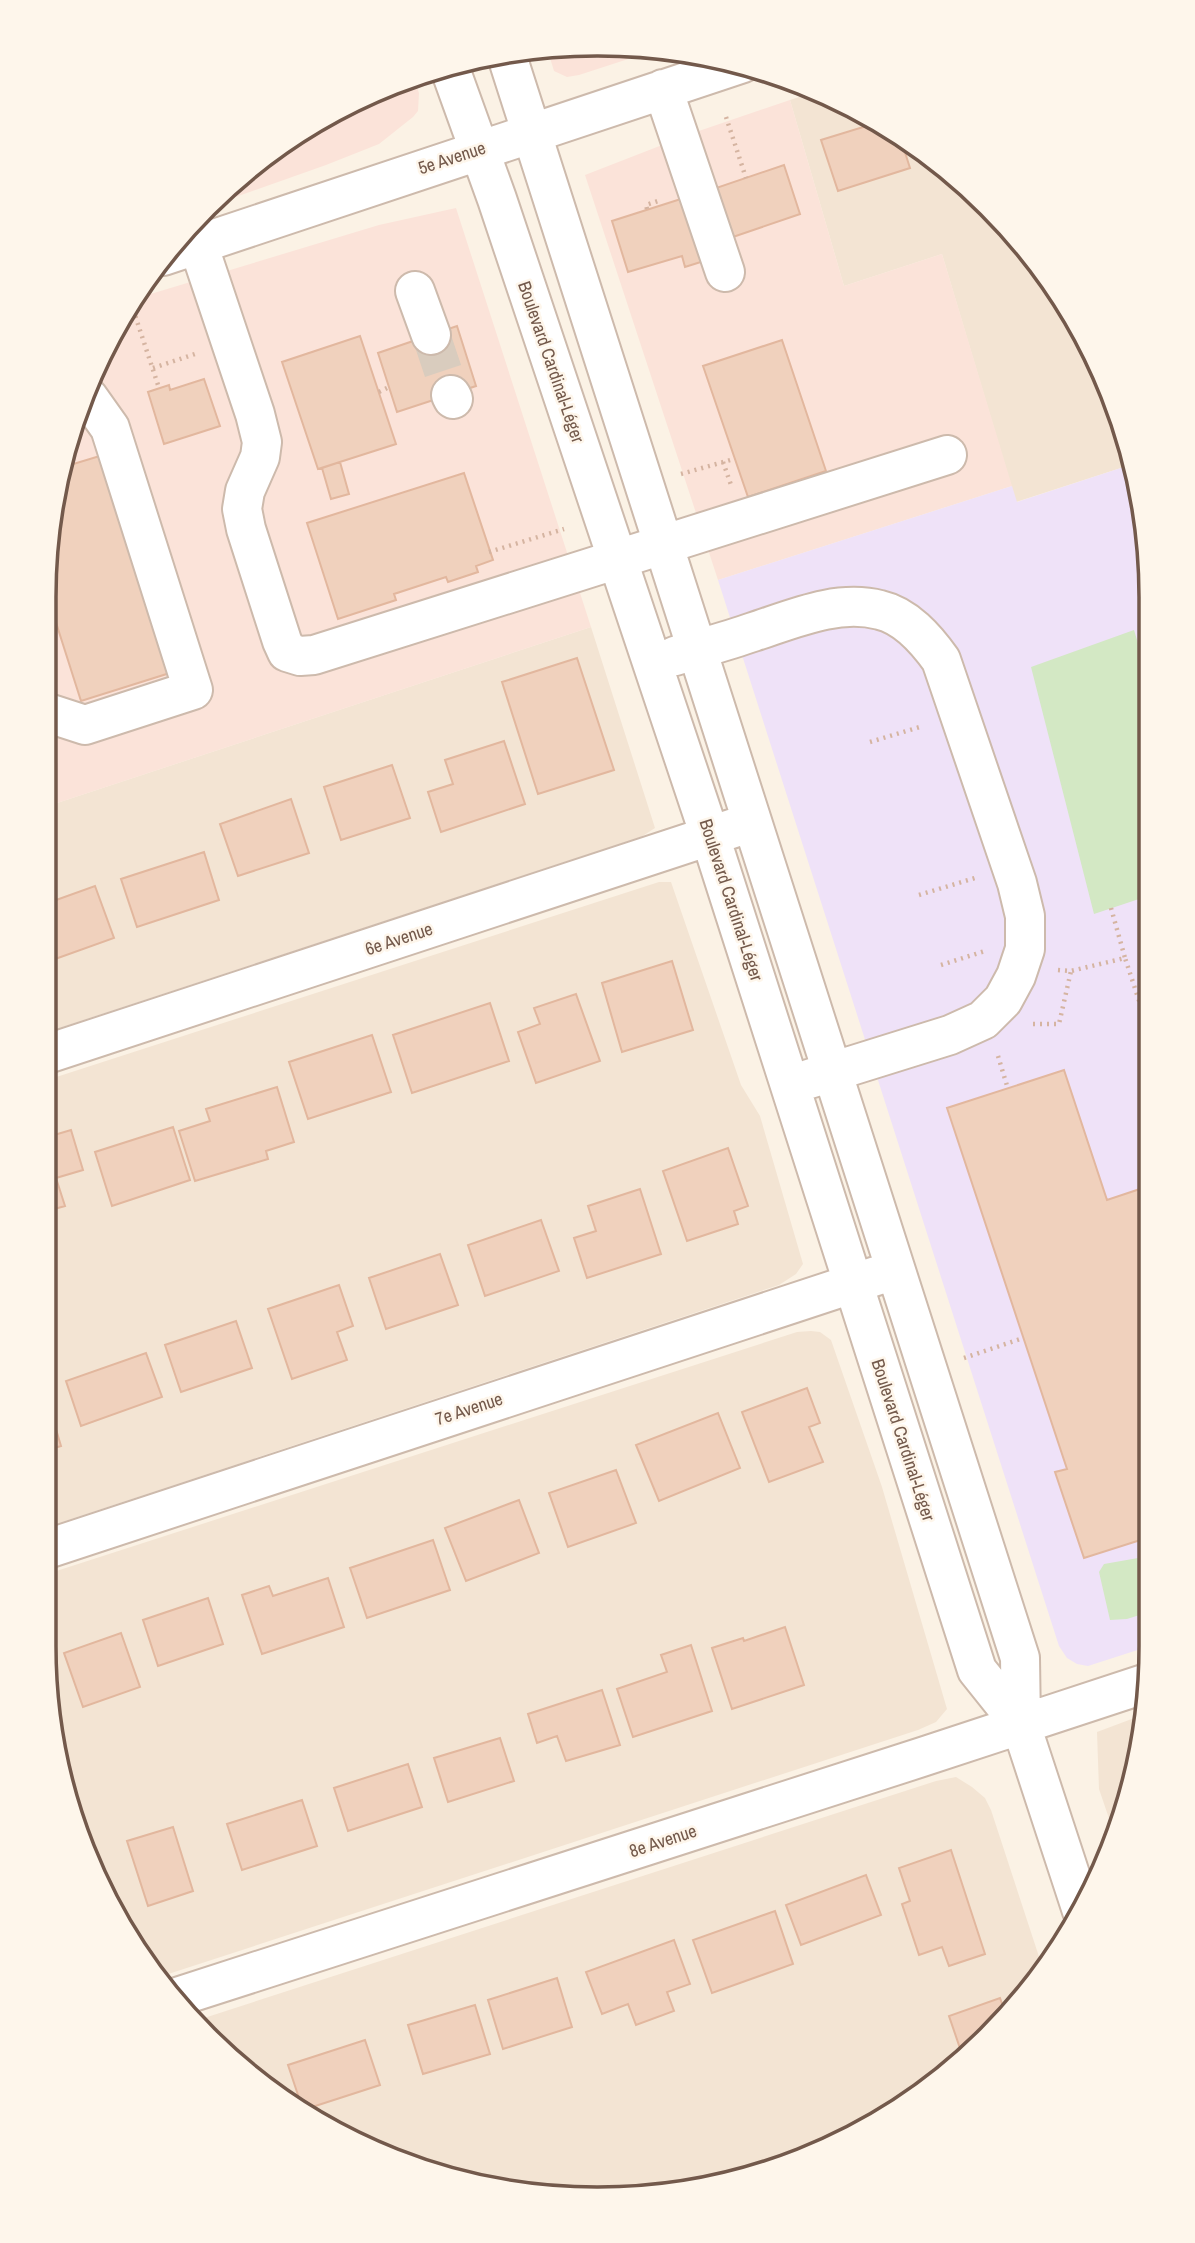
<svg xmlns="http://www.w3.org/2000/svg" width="1195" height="2243" viewBox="0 0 1195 2243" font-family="'Archivo Narrow',sans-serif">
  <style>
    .residential { fill: #f3e4d3 }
    .commercial { fill: #fbe3d9 }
    .education { fill: #efe2f8 }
    .green { fill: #d3e8c4 }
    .building { fill: #f0d1bd; stroke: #e2b79e; stroke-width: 2 }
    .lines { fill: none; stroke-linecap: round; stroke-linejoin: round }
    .minor-tunnel { stroke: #d9ccbe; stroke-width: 38; stroke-dasharray: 38 19; stroke-linecap: butt }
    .minor-casing { stroke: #cdbaac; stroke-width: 42 }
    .path { stroke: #d5b4a1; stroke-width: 4.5; stroke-dasharray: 2 5; stroke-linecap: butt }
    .minor { stroke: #fff; stroke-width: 38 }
    .labels { text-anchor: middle; stroke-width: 5; stroke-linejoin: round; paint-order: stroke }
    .street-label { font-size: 18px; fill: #73594b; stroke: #fef6eb }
    .rim { fill: none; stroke: #73594b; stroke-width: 3.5 }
  </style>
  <rect width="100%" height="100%" fill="#fbf2e5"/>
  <!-- residential -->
  <path class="residential" d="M 817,91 L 843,101 L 962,181 L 1037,261 L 1109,386 L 1130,465 L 1016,502 L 942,254 L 844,286 L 790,100 Z
    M 591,627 L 655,828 L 641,837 L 44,1033 L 45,807 Z
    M 659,882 L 671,882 L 741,1085 L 760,1116 L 803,1264 L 796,1274 L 779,1285 L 44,1528 L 44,1081 Z
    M 811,1331 L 820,1332 L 831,1340 L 882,1487 L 947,1709 L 936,1722 L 918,1730 L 156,1978 L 73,1824 L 44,1645 L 44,1575 L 797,1332 Z
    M 1145,1714 L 1132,1788 L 1115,1836 L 1099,1789 L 1097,1732 Z
    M 956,1777 L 972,1787 L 985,1798 L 991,1810 L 1044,1972 L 1037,1983 L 963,2062 L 810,2157 L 634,2198 L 455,2180 L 290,2106 L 198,2020 L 936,1781 Z"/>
  <!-- commercial -->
  <path class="commercial" d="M 634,45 L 659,49 L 579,75 L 567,77 L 554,71 L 547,48 Z
    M 413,76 L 419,93 L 418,111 L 413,117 L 379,144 L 326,165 L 210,206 L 233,181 L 321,118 Z
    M 790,100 L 844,286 L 942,254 L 1012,486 L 718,580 L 585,175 L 693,133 Z
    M 456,208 L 591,627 L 45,807 L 45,562 L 63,454 L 101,352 L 134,299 L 379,225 Z"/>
  <!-- education -->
  <path class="education" d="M 1130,465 L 1146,525 L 1150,1646 L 1088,1666 L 1077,1664 L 1067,1658 L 1059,1646 L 718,580 L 1012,486 L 1017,502 Z"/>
  <!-- green -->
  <path class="green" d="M 1134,630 L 1147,673 L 1148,896 L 1094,914 L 1031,667 Z
    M 1138,1558 L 1146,1568 L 1149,1612 L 1127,1619 L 1110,1620 L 1099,1572 L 1104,1564 Z"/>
  <!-- building -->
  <path class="building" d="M 876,123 L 901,140 L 910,168 L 838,191 L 821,140 Z
    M 784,165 L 800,214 L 733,237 L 716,188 Z
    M 687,197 L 707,260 L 685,267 L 682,256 L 628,272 L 612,221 Z
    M 457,326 L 476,386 L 397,412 L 378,353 Z
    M 360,336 L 396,444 L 318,469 L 282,362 Z
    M 782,340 L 826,471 L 748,497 L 703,366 Z
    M 204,379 L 220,426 L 164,444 L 148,392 L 169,385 L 170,390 Z
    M 103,455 L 173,672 L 81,701 L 45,588 L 45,562 L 60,468 Z
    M 340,462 L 349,494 L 331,499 L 322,468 Z
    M 464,473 L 493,560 L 476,566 L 478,572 L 448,582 L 446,577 L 394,594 L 396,600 L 338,619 L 307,523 Z
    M 577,658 L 614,770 L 538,794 L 502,682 Z
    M 504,741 L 525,804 L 441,832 L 428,792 L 453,784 L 445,760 Z
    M 392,765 L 410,818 L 341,840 L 324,787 Z
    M 291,799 L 309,853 L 238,876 L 220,824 Z
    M 204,852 L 219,900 L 137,927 L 121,879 Z
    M 95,886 L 114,938 L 44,963 L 45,904 Z
    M 672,961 L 693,1030 L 622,1052 L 602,983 Z
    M 576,994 L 600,1061 L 536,1083 L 518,1032 L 540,1024 L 534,1008 Z
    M 490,1003 L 509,1061 L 412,1093 L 393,1035 Z
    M 372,1035 L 391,1092 L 308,1119 L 289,1062 Z
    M 1064,1070 L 1107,1200 L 1149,1186 L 1150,1537 L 1084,1558 L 1055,1472 L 1067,1469 L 947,1108 Z
    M 277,1087 L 294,1142 L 266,1151 L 268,1159 L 195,1181 L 179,1131 L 210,1121 L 206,1109 Z
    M 173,1127 L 190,1180 L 112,1206 L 95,1152 Z
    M 71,1130 L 83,1170 L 56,1178 L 65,1206 L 44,1212 L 44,1138 Z
    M 728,1148 L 748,1206 L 734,1211 L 738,1224 L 687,1241 L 663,1171 Z
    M 640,1189 L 661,1254 L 587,1278 L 574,1238 L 596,1231 L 588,1206 Z
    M 541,1220 L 559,1271 L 485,1296 L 468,1245 Z
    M 440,1254 L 458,1305 L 386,1329 L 369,1278 Z
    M 339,1285 L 353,1326 L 337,1332 L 347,1360 L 292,1379 L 268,1309 Z
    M 236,1321 L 252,1368 L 181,1392 L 165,1345 Z
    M 146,1353 L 162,1397 L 81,1426 L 66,1381 Z
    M 807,1388 L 820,1423 L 809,1427 L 823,1462 L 769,1482 L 742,1412 Z
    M 44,1389 L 61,1446 L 44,1451 Z
    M 718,1413 L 740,1468 L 659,1501 L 636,1445 Z
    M 616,1470 L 636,1523 L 568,1547 L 549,1493 Z
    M 519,1500 L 539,1553 L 466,1581 L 445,1528 Z
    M 433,1540 L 450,1590 L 367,1618 L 350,1568 Z
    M 328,1578 L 344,1627 L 262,1654 L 242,1595 L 269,1586 L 273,1596 Z
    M 208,1598 L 223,1644 L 158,1666 L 143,1620 Z
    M 785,1627 L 804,1685 L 732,1709 L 712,1648 L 743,1638 L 744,1641 Z
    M 121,1633 L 140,1687 L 83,1707 L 64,1653 Z
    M 691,1645 L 712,1711 L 633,1737 L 617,1689 L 667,1672 L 661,1655 Z
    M 602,1690 L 620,1745 L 566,1761 L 557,1736 L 537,1743 L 528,1714 Z
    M 500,1738 L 514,1781 L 448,1802 L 434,1758 Z
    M 408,1764 L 422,1807 L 348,1831 L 334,1788 Z
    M 302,1800 L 317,1846 L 242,1870 L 227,1824 Z
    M 173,1827 L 193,1891 L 148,1906 L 127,1841 Z
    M 951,1850 L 985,1954 L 949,1966 L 942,1947 L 919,1955 L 902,1904 L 910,1901 L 899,1868 Z
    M 866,1875 L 881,1915 L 801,1945 L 786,1905 Z
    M 775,1911 L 793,1964 L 712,1993 L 693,1940 Z
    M 674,1940 L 690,1984 L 667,1992 L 674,2011 L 636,2025 L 628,2004 L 602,2014 L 586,1972 Z
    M 557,1978 L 572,2027 L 503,2049 L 488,2000 Z
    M 1000,1998 L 1006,2015 L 964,2060 L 949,2016 Z
    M 475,2005 L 490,2054 L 423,2074 L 408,2025 Z
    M 365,2040 L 380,2085 L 303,2110 L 288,2065 Z
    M 643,2186 L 645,2196 L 634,2198 L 595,2194 Z"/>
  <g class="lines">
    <!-- minor-tunnel -->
    <path class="minor-tunnel" d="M 431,335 L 451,395"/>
    <!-- minor casing -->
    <g class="minor-casing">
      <path id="minor" d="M 506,53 L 1020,1658 L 1021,1725 L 1082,1911
        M 449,66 L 497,199 L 710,836 L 977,1670 L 1021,1725
        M 663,89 L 725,272
        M 198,244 L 255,414 L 262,442 L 260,457 L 245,491 L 242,509 L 246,529 L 282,641 L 287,652 L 300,656 L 314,655 L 947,455
        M 163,256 L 743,63
        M 415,291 L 431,335
        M 451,395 L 453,399
        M 675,656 C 701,648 727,641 753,632 C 793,619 837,599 880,610 C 906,616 926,639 941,660 L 1017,883 L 1025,916 L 1025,949 L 1016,976 L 1003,1000 L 983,1020 L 950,1035 L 809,1079
        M 45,712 L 85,725 L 193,690 L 110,428 L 88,397
        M 44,1055 L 734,828
        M 44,1550 L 876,1276
        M 174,1998 L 922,1757 L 1150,1682"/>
    </g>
    <!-- path -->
    <path class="path" d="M 726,117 L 746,178
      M 647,209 L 646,205 L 661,200
      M 131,303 L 159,388
      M 153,368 L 195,354
      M 379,392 L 387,388
      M 723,462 L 731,485
      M 681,474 L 734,459
      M 489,552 L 564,529
      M 870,742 L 923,726
      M 919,895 L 975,878
      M 1111,908 L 1125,958
      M 941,965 L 985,951
      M 1058,970 L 1071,971 L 1125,958 L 1148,1028
      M 1033,1024 L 1059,1024 L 1071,971
      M 998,1056 L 1008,1089
      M 964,1358 L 1023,1338
      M 1147,1584 L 1150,1582"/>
    <!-- minor -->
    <use href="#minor" class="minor"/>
  </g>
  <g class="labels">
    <!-- street labels -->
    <g class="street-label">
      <text transform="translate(452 158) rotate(-18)" y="6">5e Avenue</text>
      <text transform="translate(551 362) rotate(71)" y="6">Boulevard Cardinal-Léger</text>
      <text transform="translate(731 900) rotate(72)" y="6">Boulevard Cardinal-Léger</text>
      <text transform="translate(399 939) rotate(-18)" y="6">6e Avenue</text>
      <text transform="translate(469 1409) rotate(-18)" y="6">7e Avenue</text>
      <text transform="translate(903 1440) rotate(72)" y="6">Boulevard Cardinal-Léger</text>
      <text transform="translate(663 1841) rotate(-18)" y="6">8e Avenue</text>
    </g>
  </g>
  <!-- crop -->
  <path d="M0 0H1195V2243H0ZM597 56H598A541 541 0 0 1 1139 597V1646A541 541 0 0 1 598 2187H597A541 541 0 0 1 56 1646V597A541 541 0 0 1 597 56Z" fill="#fef6eb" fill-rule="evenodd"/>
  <path class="rim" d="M597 56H598A541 541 0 0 1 1139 597V1646A541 541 0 0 1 598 2187H597A541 541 0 0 1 56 1646V597A541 541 0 0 1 597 56Z"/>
</svg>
